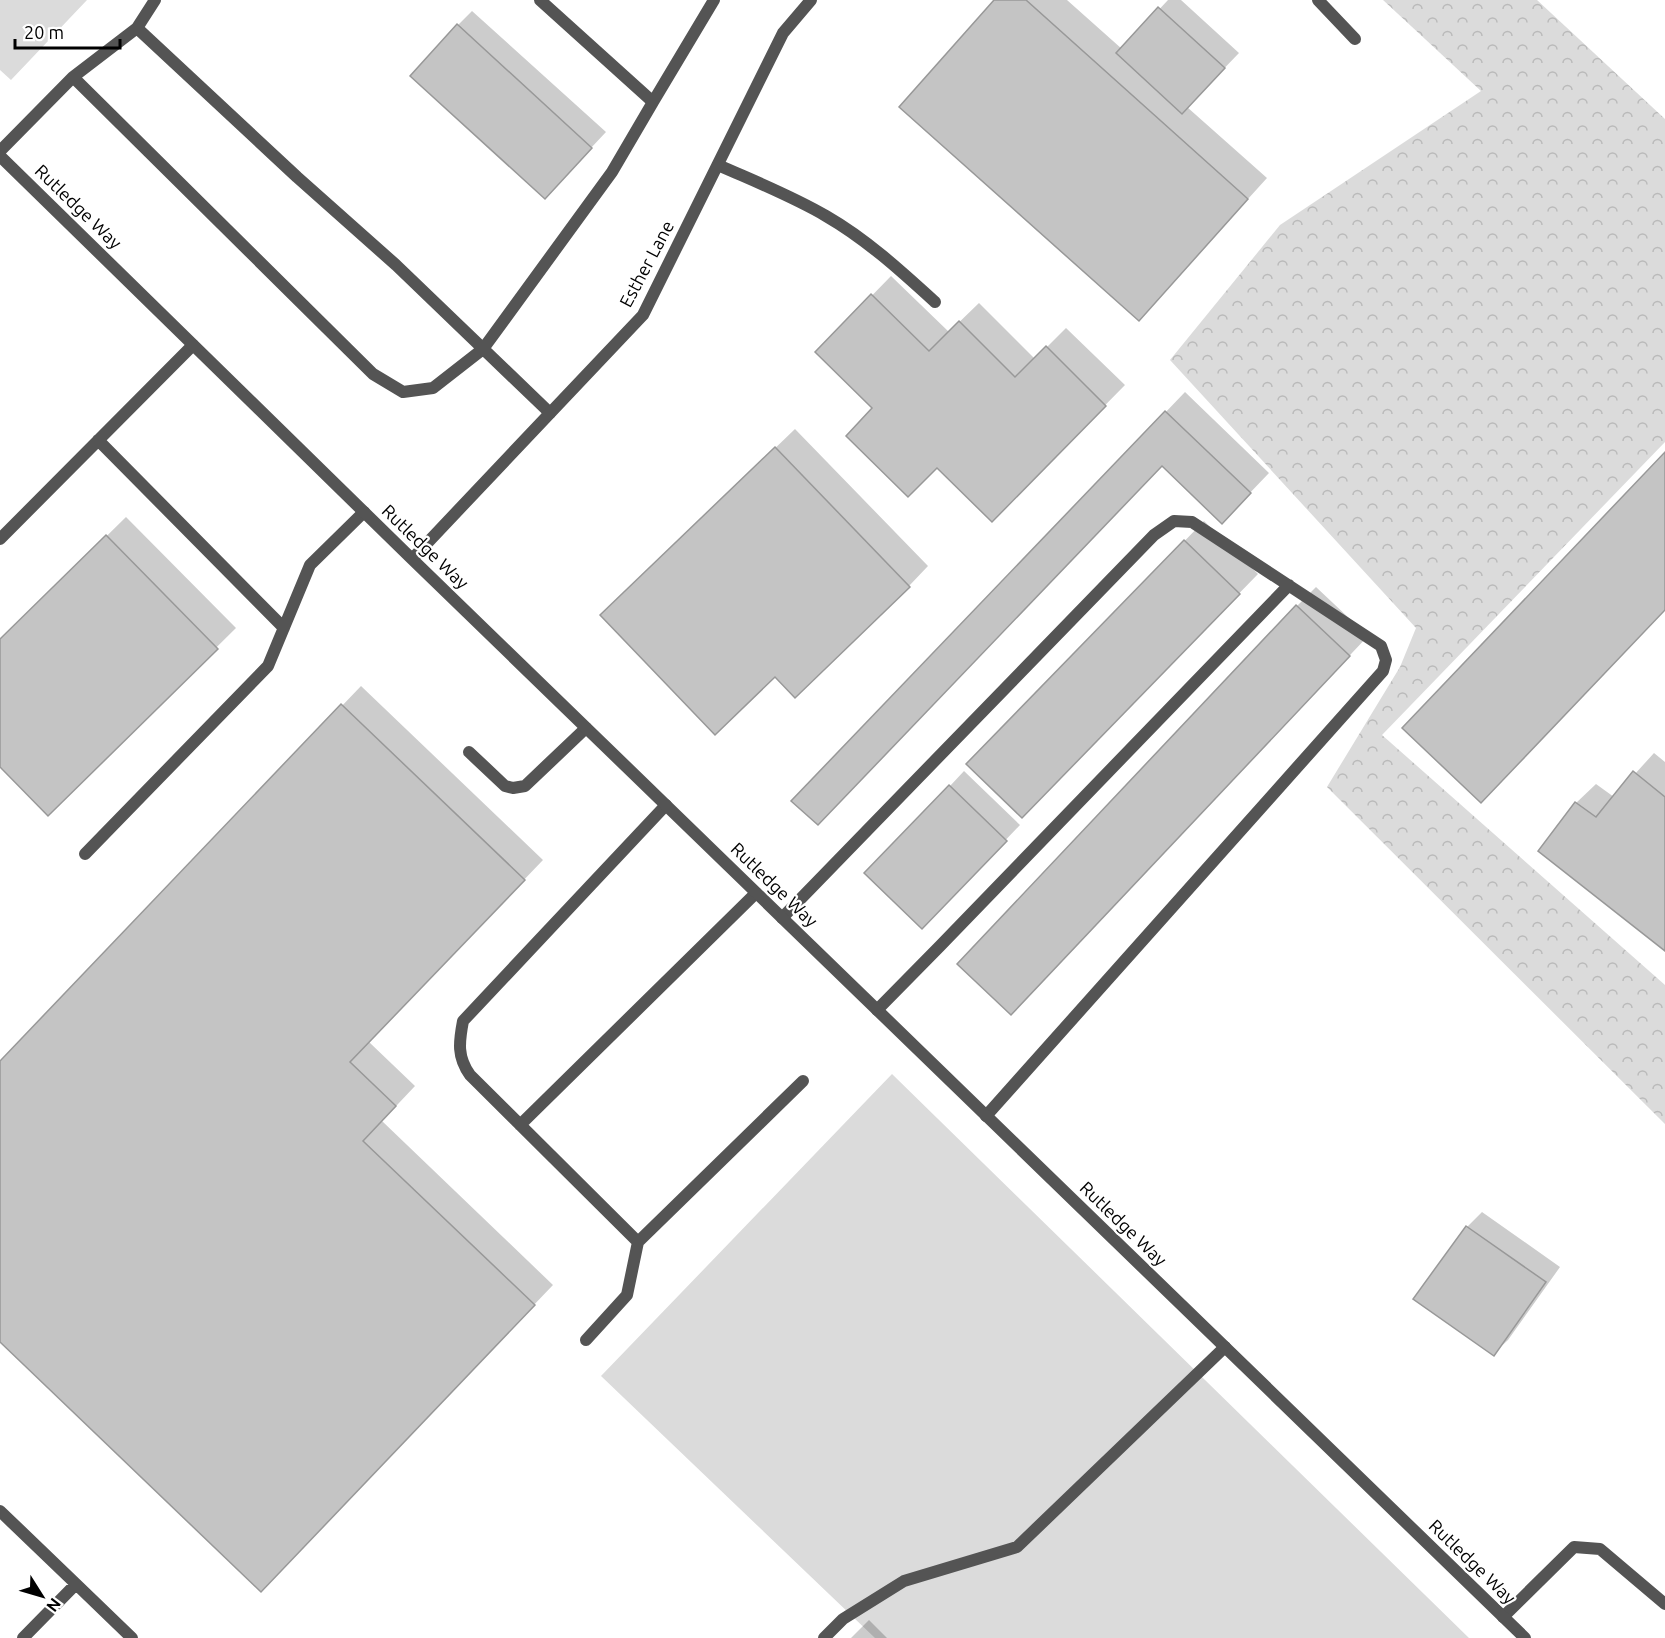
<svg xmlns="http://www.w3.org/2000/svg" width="1665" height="1638" viewBox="0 0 1665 1638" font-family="Ubuntu,sans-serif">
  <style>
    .grass { fill: #dbdbdb }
    .forest { fill: url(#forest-crowns) }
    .shadow { fill: #0003 }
    .building { fill: #c4c4c4; stroke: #989898; stroke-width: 1.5 }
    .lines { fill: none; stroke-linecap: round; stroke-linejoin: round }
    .service { stroke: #545454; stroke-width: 12 }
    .minor { stroke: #545454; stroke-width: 12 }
    .labels { text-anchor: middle; stroke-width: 4.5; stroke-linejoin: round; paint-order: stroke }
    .street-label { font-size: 18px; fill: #000; stroke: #fff }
  </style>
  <defs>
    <pattern id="forest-crowns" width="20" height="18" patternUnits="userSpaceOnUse" patternTransform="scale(1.5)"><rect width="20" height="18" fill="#dbdbdb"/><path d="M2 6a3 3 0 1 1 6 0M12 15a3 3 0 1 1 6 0" fill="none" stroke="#bababa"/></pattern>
  </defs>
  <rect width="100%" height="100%" fill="#fff"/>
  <!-- grass -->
  <path class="grass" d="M 0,0 L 87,0 L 11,80 L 0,70 Z
    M 892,1074 L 1469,1638 L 875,1638 L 601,1376 Z"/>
  <!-- forest -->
  <path class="forest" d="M 1383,0 L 1537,0 L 1665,119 L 1665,442 L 1382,735 L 1665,985 L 1665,1124 L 1327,787 L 1400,667 L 1416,628 L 1170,360 L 1280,225 L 1481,91 Z"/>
  <!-- shadow -->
  <path class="shadow" d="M 996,0 L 1067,0 L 1122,49 L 1168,0 L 1181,0 L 1239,53 L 1187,107 L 1267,178 L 1139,319 Z
    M 472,11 L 606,132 L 559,182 L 458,25 Z
    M 891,276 L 949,332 L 979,303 L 1035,359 L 1066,328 L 1125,385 L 992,520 L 817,352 Z
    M 1185,392 L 1269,473 L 1222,522 L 1162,464 L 793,801 Z
    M 795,429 L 928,566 L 909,586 L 775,675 L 622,596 Z
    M 126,517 L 236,628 L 48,814 L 0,765 L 0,641 Z
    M 1204,521 L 1258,574 L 1041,797 L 968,764 Z
    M 1316,587 L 1368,636 L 1031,994 L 1297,606 Z
    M 361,686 L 543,860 L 369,1042 L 415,1086 L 382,1121 L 553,1285 L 280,1570 L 0,1340 L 0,1063 Z
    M 1654,753 L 1665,762 L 1665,950 L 1576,803 L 1596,784 L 1614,797 Z
    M 964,771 L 1020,825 L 937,912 L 950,786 Z
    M 1482,1212 L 1560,1267 L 1508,1340 L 1493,1354 L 1416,1299 L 1467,1227 Z
    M 869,1620 L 887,1638 L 851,1638 Z"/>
  <!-- building -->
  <path class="building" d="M 994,0 L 1026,0 L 1248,199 L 1139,321 L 899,107 Z
    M 1158,7 L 1225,68 L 1182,114 L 1116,53 Z
    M 457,24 L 592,148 L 545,199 L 410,76 Z
    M 871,294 L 929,351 L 959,321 L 1015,377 L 1046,346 L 1106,406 L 992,522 L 937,468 L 908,497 L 846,436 L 872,408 L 815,352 Z
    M 1165,411 L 1251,493 L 1222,524 L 1162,466 L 818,825 L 791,801 Z
    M 775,447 L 910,587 L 795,698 L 775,677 L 715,735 L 600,615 Z
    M 1665,452 L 1665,610 L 1481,803 L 1402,728 Z
    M 106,535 L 218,649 L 48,816 L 0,767 L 0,639 Z
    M 1184,540 L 1240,594 L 1022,818 L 966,764 Z
    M 1296,605 L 1350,656 L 1011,1015 L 957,964 Z
    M 341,704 L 525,880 L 350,1062 L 396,1106 L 363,1141 L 535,1305 L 261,1592 L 0,1342 L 0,1061 Z
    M 1633,771 L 1665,797 L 1665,951 L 1538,851 L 1575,802 L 1596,817 Z
    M 949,785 L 1007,841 L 922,929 L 864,873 Z
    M 1466,1226 L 1546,1282 L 1494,1356 L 1413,1299 Z"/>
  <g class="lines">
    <!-- service -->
    <path class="service" d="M 540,0 L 653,102 L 714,0
      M 1318,0 L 1355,39
      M 137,28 L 155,0
      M 73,77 L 373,374 L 403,392 L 433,388 L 483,349 L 612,172 L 653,102
      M 0,151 L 73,77 L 137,28 L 297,177 L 396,265 L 550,413
      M 718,165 C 754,181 792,196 826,216 C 866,239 901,271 935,302
      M 98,440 L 284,628
      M 0,539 L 193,345
      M 469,752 L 505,786 L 513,788 L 525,786 L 586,728
      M 85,854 L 268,666 L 310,565 L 364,512
      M 782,918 L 1154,535 L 1174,521 L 1192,522 L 1381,646 L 1386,660 L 1383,671 L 986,1116
      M 877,1010 L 940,946 L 1289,585
      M 520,1125 L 756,893
      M 638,1242 L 470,1075 C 457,1057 459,1042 463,1021 L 666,805
      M 586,1340 L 627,1295 L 638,1242 L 803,1081
      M 0,1511 L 76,1584
      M 1503,1617 L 1574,1547 L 1600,1549 L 1665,1604
      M 23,1638 L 76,1584 L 132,1638
      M 824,1638 L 843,1619 L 904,1581 L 1017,1547 L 1225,1347"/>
    <!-- minor -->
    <path class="minor" d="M 0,156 L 412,559 L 1525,1638
      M 412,559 L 643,315 L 783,33 L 811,0"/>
  </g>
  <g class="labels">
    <!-- street labels -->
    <g class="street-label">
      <text transform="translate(78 207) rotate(44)" y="6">Rutledge Way</text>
      <text transform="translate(647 264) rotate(-62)" y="6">Esther Lane</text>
      <text transform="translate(425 547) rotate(44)" y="6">Rutledge Way</text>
      <text transform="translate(774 885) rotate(44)" y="6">Rutledge Way</text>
      <text transform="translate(1123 1224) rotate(44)" y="6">Rutledge Way</text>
      <text transform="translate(1472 1562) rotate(44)" y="6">Rutledge Way</text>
    </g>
  </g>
  <!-- north arrow -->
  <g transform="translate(42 1596) rotate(127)" stroke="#ffffff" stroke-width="4.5" paint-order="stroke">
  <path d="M0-4.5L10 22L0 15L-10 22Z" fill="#000000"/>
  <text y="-9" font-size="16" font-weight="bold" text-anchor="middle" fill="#000000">N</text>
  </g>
  <!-- scale -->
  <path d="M15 39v9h105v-9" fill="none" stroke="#000000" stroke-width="3"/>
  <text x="24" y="39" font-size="18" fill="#000000" stroke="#ffffff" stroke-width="4.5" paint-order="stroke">20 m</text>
</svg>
